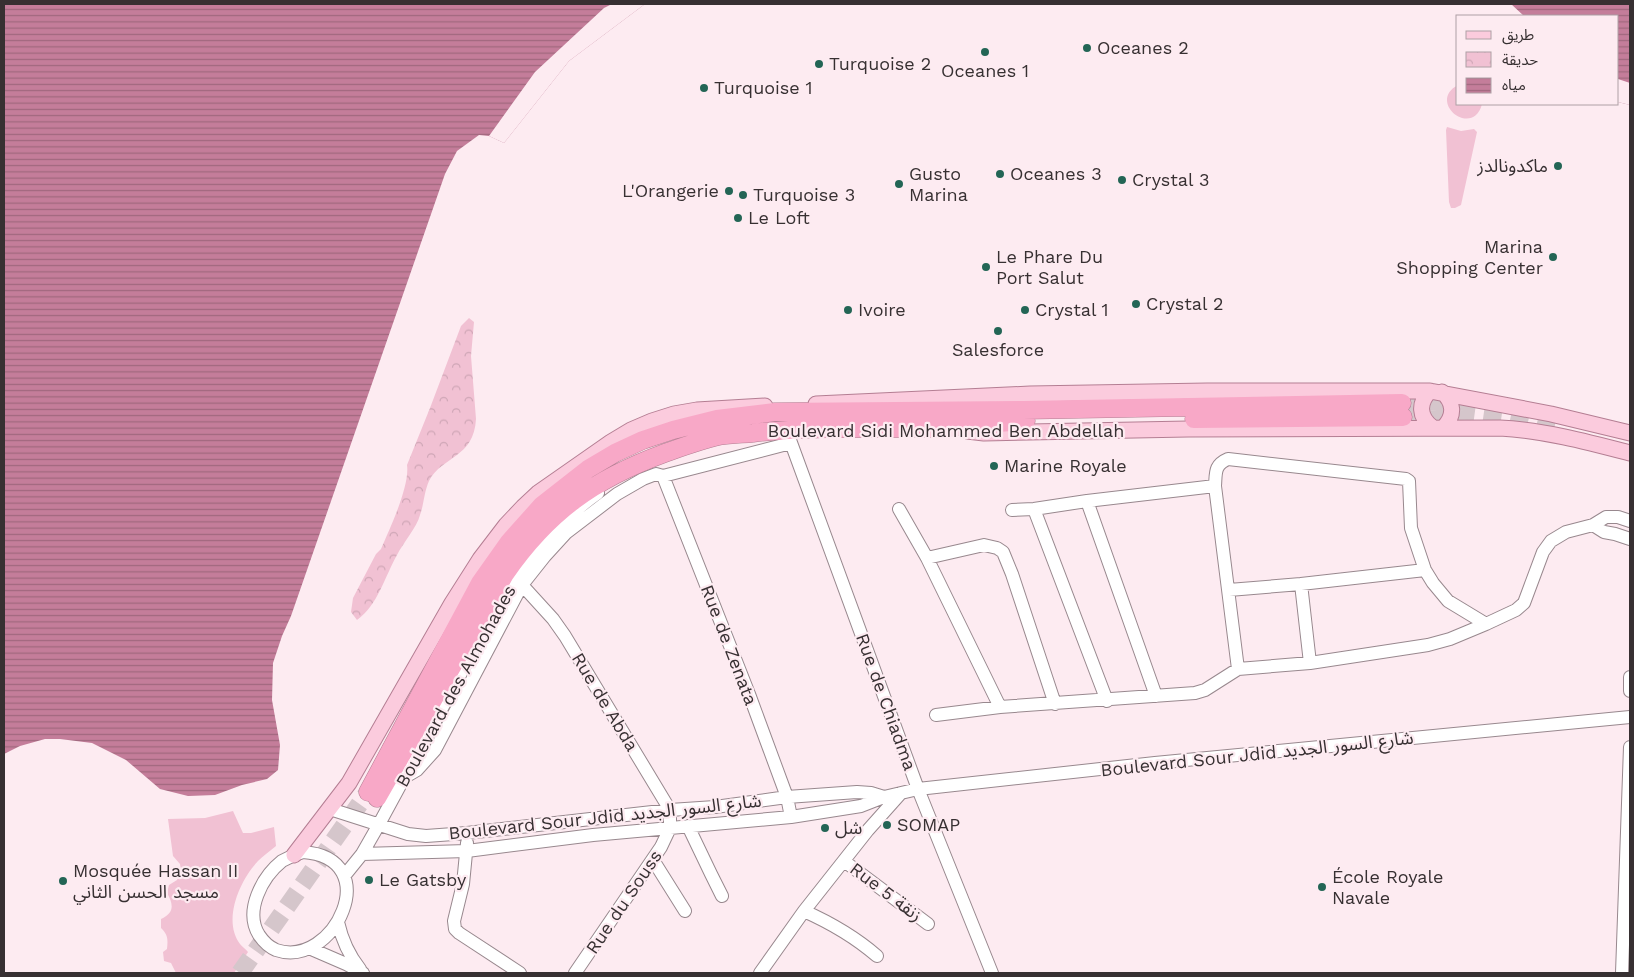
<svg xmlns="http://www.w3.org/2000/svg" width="1634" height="977" viewBox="0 0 1634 977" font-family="'Work Sans','Noto Sans Arabic',sans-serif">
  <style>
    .grass { fill: #f1c1d3 }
    .park { fill: url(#park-crowns) }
    .water { fill: url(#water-rules) }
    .pier { fill: #fdebf1 }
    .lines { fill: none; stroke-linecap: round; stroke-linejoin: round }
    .highway-tunnel { stroke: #d5c6cb; stroke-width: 18; stroke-dasharray: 18 9; stroke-linecap: butt }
    .minor-casing { stroke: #98888e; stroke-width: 14 }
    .major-casing { stroke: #b47e93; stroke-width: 17 }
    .highway-casing { stroke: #b47e93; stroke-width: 19 }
    .minor { stroke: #fff; stroke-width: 12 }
    .major { stroke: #fbcbdd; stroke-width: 15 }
    .highway { stroke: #f8a8c7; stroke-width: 18 }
    .poi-dot { fill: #236555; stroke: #fdebf1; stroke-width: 2 }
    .labels { text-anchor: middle; stroke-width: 4.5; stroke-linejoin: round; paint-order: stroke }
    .poi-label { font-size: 18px; fill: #373032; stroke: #fdebf1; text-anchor: start }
    .street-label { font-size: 18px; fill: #373032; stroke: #fdebf1 }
  </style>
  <defs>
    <pattern id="park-crowns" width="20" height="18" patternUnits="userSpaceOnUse" patternTransform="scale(1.25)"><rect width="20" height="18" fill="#f1c1d3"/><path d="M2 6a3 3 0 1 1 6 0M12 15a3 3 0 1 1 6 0" fill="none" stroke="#cfa6b6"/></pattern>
    <pattern id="water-rules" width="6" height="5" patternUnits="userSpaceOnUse" patternTransform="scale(1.25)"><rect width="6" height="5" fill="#c47d9a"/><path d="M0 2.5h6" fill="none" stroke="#a0677e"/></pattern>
  </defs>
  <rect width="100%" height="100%" fill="#fdebf1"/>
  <!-- grass -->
  <path class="grass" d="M 1458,85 L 1458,104 L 1482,104 C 1473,139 1426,102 1458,85 Z
    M 1447,127 L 1461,131 L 1474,129 L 1477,132 L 1461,205 L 1455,208 L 1451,208 L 1449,202 L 1446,130 Z
    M 233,811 L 243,833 L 251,833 L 274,827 L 276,846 C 270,851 263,856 258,861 C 240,880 222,920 240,944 C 242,947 246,949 248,952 L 234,973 L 176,973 L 171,963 L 164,961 L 163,952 L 167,949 C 168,939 168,935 161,928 L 161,919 C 174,913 174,905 167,893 L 169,885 L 177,880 L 181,870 L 180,864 L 173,856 L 168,819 L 205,818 Z"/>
  <!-- park -->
  <path class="park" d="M 469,318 L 474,322 L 471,356 L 476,419 C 474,458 442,456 429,481 C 424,492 424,504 420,515 C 417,527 403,543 397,555 C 385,576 378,605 357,620 L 351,612 L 353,598 L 376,554 L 381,549 C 390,528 410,486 407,465 L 430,408 L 461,326 Z"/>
  <!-- water -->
  <path class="water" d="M 4,4 L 645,4 L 569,61 L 504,143 L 489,136 L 479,135 L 457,151 L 445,174 L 291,616 L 282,636 L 273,663 L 272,700 L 280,745 L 278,770 L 267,779 L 242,785 L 215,795 L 188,796 L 160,789 L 126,760 L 92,743 L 60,739 L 45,739 L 20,746 L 4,754 Z
    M 1511,4 L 1630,4 L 1630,105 L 1618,102 L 1618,16 L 1524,16 Z"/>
  <!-- pier -->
  <path class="pier" d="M 612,4 L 645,4 L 569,61 L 504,143 L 489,136 L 535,72 L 604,8 Z
    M 1618,79 L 1630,83 L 1630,105 L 1618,102 Z"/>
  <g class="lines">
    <!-- highway-tunnel -->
    <path class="highway-tunnel" d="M 1402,403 L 1418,401 L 1464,402
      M 1403,417 L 1466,412 L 1502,417 L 1556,429
      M 240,973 L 368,792"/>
    <!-- minor casing -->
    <g class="minor-casing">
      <path id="minor" d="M 786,429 L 918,789 L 992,973
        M 663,476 L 749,694 L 787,797 L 791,817
        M 1087,501 L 1156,696
        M 899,509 L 927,558 L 1000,707
        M 1034,509 L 1107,701
        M 1012,510 L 1034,509 L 1087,501 L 1215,486
        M 1593,525 L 1604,532 L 1615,534 L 1630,539
        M 927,558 L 984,545 L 997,548 L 1003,552 L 1012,574 L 1055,704
        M 1301,584 L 1310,663
        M 522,585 L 553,619 L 565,636 L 670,810 L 670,828 L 661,847 L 575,973
        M 1229,590 L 1301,584 L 1425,570
        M 1238,669 L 1215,486 C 1216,473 1214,465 1228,459 L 1406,479 L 1409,481 L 1411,528 L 1425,570 L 1433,583 L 1448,601 L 1486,624
        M 1630,677 L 1630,691
        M 936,715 L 1000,707 L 1195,693 L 1205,690 L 1238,669 L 1310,663 L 1428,645 L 1450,639 L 1486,624 L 1516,610 L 1524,603 L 1543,552 L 1551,541 L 1566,532 L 1593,525 L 1606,517 L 1618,517 L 1630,521
        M 405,777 L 417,770 L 435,750 L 522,585 L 545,556 L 566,533 L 617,494 L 643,479 L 656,474 L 663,476 L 791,443
        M 330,809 L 408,834 L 426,836 L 467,833 L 670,810 L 715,807 L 787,797 L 857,792 L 871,793 L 884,797
        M 688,826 L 711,874 L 722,896
        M 467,843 L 463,884 L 454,921 L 455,929 L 459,933 L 520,973
        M 303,852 C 387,858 334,970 276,950 C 269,947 263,941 259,935 C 244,911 262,877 282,861 C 289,857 296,854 303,852 Z
        M 362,854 L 467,851 L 593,835 L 791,817 L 861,806 L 884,797 L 918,789 L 1155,763 L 1630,717
        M 653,860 L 685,911
        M 844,861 L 928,924
        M 345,875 L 362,854 L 378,826 L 498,605 C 526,563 557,522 598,493
        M 804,911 C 831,923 855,937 877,956
        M 338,922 C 342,940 348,954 360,969
        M 309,948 L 346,964 L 363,973
        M 760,973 L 804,911 L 868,830 L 901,793
        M 1622,973 L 1630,747"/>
    </g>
    <!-- major casing -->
    <g class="major-casing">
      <path id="major" d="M 1430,391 C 1418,403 1419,417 1432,427
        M 1442,392 C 1454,402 1455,415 1444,427
        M 816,404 L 1030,394 L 1207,391 L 1430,391 L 1551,414 L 1630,433
        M 967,431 L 984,433 L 1188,429 L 1500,428 C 1543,430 1588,442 1630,453
        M 294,855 L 349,783 L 452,603 L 480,559 L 506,525 L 523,507 L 538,493 L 611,442 L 631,430 L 652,421 L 674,414 L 697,410 L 765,406"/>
    </g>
    <!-- highway casing -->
    <g class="highway-casing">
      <path id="highway" d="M 1194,419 L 1403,417
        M 368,792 L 480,583 L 509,542 L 542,505 L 588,469 L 615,453 L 643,440 L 673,430 L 717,419 L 775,412 L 1023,410 L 1402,403
        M 377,798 L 505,574 C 548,512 594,479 665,453 C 682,447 701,440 719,436 C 730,434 742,434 753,433 C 812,426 872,429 931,428 C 963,427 994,423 1026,421"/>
    </g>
    <!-- minor -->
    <use href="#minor" class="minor"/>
    <!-- major -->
    <use href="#major" class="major"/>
    <!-- highway -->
    <use href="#highway" class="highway"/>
  </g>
  <!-- markers -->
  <g class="poi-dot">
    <circle cx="1087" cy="48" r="5"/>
    <circle cx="985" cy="52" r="5"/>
    <circle cx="819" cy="64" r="5"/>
    <circle cx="704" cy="88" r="5"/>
    <circle cx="1558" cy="166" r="5"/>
    <circle cx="1000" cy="174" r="5"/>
    <circle cx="1122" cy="180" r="5"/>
    <circle cx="899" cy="184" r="5"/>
    <circle cx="729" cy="191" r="5"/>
    <circle cx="743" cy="195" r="5"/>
    <circle cx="738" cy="218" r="5"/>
    <circle cx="1553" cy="257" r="5"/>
    <circle cx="986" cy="267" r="5"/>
    <circle cx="1136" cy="304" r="5"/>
    <circle cx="848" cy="310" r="5"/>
    <circle cx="1025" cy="310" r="5"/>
    <circle cx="998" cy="331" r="5"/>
    <circle cx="994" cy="466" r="5"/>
    <circle cx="887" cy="825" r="5"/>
    <circle cx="825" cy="828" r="5"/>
    <circle cx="369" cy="880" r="5"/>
    <circle cx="63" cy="881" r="5"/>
    <circle cx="1322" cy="887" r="5"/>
  </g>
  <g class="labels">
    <!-- poi labels -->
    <g class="poi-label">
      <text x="1097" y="54">Oceanes 2</text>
      <text x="829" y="70">Turquoise 2</text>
      <text x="985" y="77" text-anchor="middle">Oceanes 1</text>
      <text x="714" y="94">Turquoise 1</text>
      <text x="1548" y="172" text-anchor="end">ماكدونالدز</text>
      <text x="909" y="180">Gusto<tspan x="909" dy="21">Marina</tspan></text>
      <text x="1010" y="180">Oceanes 3</text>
      <text x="1132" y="186">Crystal 3</text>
      <text x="719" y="197" text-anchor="end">L'Orangerie</text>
      <text x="753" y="201">Turquoise 3</text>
      <text x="748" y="224">Le Loft</text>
      <text x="1543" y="253" text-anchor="end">Marina<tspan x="1543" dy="21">Shopping Center</tspan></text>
      <text x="996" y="263">Le Phare Du<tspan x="996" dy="21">Port Salut</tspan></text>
      <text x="1146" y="310">Crystal 2</text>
      <text x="858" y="316">Ivoire</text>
      <text x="1035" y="316">Crystal 1</text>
      <text x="998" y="356" text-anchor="middle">Salesforce</text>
      <text x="1004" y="472">Marine Royale</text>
      <text x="897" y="831">SOMAP</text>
      <text x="835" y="834">شل</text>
      <text x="73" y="877">Mosquée Hassan II<tspan x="73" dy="21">مسجد الحسن الثاني</tspan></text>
      <text x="1332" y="883">École Royale<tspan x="1332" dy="21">Navale</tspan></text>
      <text x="379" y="886">Le Gatsby</text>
    </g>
    <!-- street labels -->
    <g class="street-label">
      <text x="946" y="437">Boulevard Sidi Mohammed Ben Abdellah</text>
      <text transform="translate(729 645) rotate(69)" y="6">Rue de Zenata</text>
      <text transform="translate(456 686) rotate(-61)" y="6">Boulevard des Almohades</text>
      <text transform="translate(605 702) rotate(59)" y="6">Rue de Abda</text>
      <text transform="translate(886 702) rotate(70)" y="6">Rue de Chiadma</text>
      <text transform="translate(1257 754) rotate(-6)" y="6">Boulevard Sour Jdid شارع السور الجديد</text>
      <text transform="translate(605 817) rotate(-6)" y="6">Boulevard Sour Jdid شارع السور الجديد</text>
      <text transform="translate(886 892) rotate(37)" y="6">Rue 5 زنقة</text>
      <text transform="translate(624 902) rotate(-56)" y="6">Rue du Souss</text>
    </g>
  </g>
  <!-- border -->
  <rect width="1634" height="977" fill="none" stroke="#373032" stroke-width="10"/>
  <!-- legend -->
  <rect x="1456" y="15" width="162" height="90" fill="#fdebf1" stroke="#aea0a5"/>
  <rect x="1466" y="31" width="25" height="8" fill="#fbcbdd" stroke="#aea0a5"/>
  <text x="1502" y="40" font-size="15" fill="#373032">طريق</text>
  <rect x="1466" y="52" width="25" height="15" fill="url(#park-crowns)" stroke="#aea0a5"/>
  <text x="1502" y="65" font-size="15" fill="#373032">حديقة</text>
  <rect x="1466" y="78" width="25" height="15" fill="url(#water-rules)" stroke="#aea0a5"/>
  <text x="1502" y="90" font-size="15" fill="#373032">مياه</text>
</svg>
